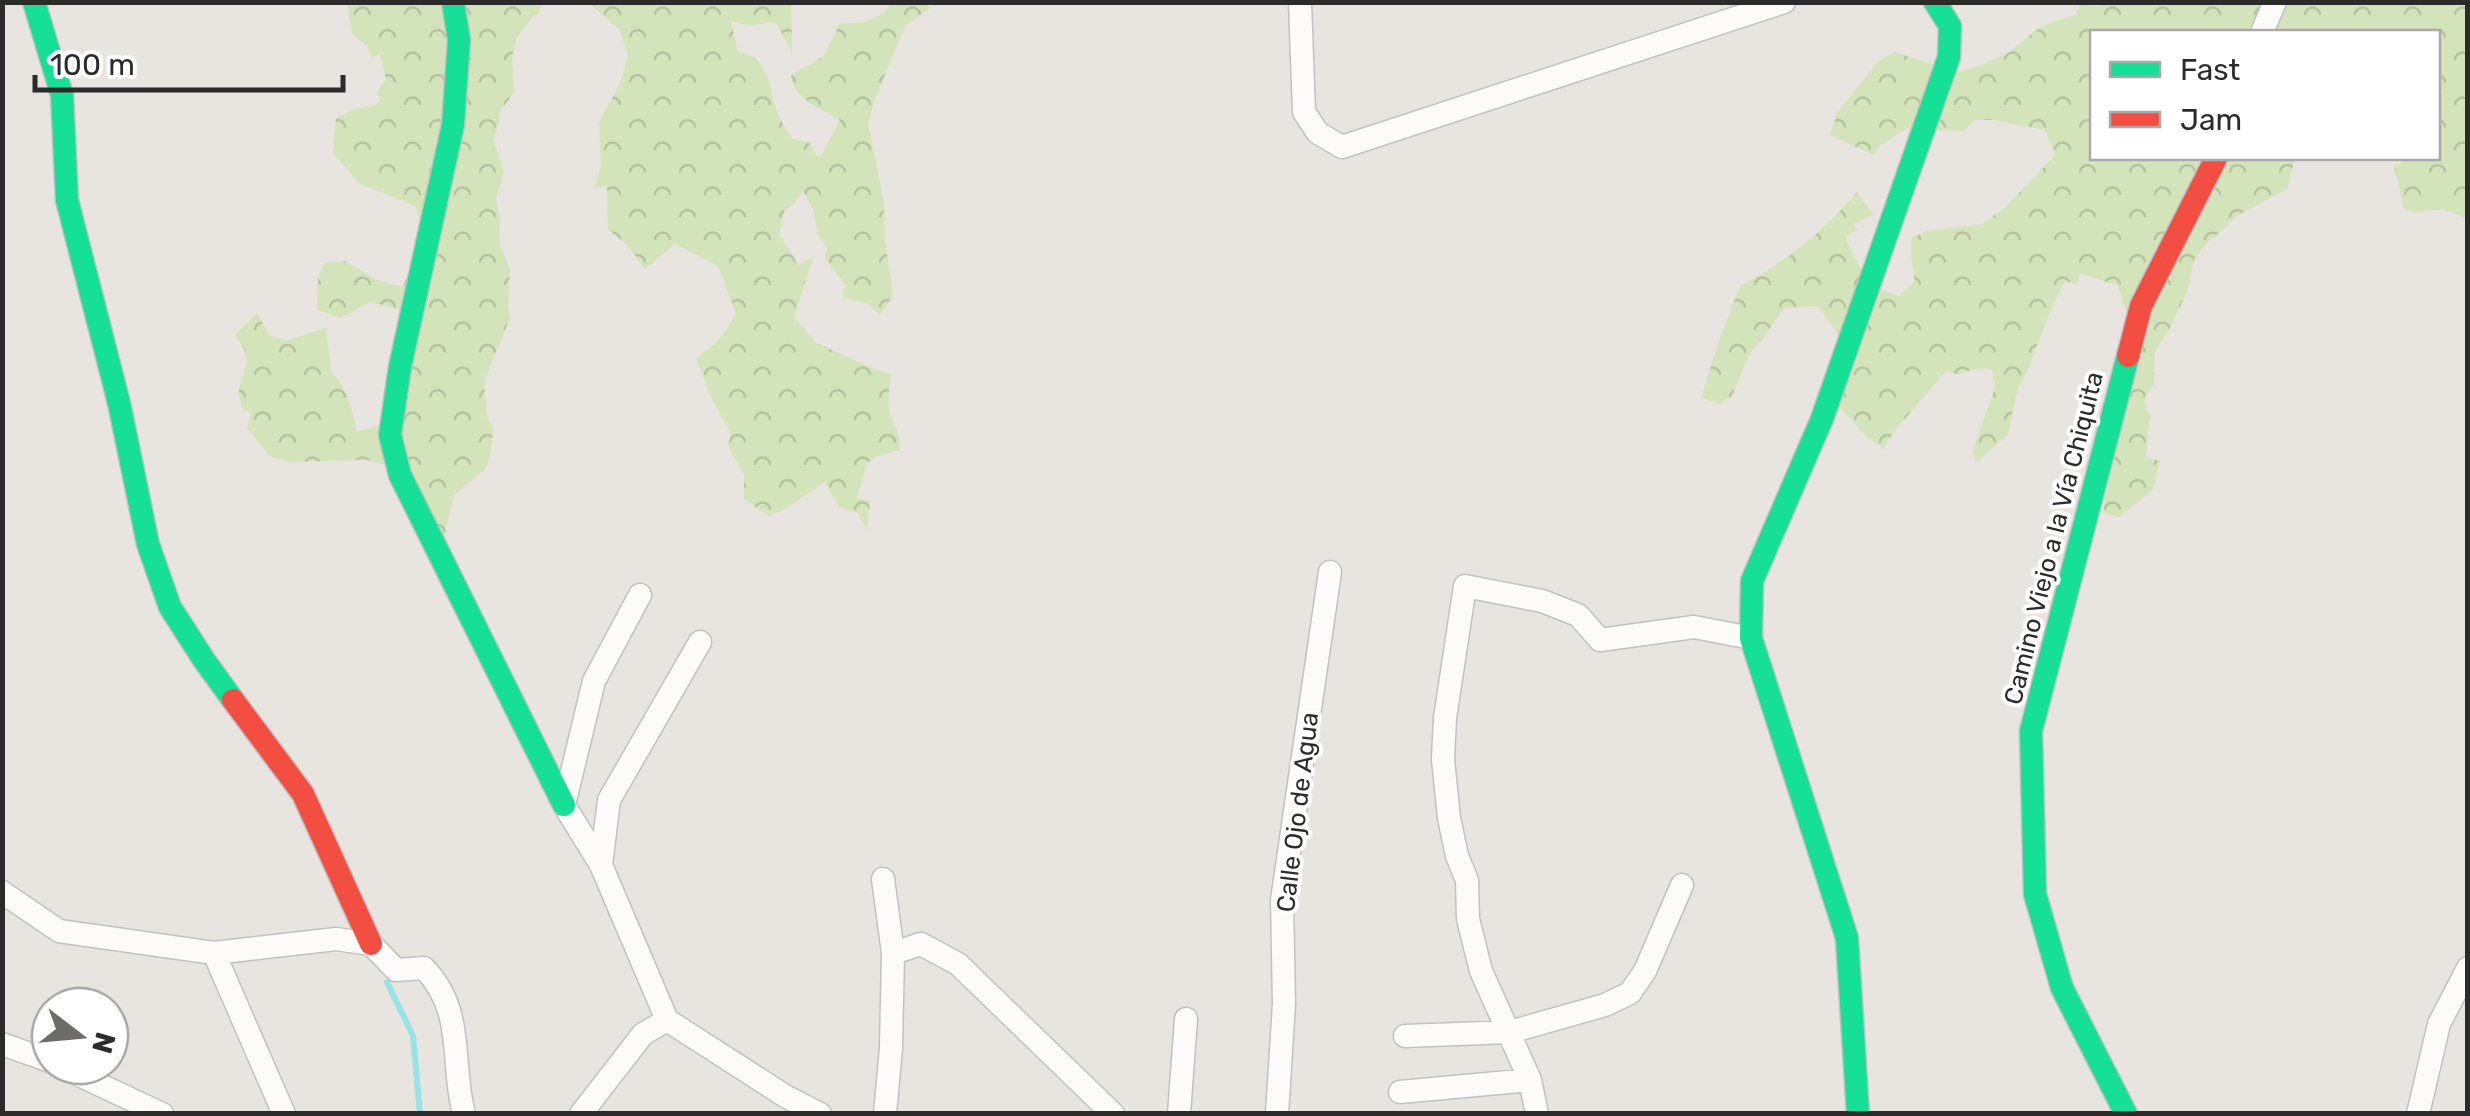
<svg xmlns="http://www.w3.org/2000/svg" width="2470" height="1116" viewBox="0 0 2470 1116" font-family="Rubik,sans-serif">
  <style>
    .forest { fill: url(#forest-crowns) }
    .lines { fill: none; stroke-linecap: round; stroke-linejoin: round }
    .stream { stroke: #96e3e8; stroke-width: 6 }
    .street-casing { stroke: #c2c1c2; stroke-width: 25 }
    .fast-casing { stroke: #c2c1c2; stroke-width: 25 }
    .jam-casing { stroke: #c2c1c2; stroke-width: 25 }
    .street { stroke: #fcfbfa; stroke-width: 22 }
    .fast { stroke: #16e098; stroke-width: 22 }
    .jam { stroke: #f24e42; stroke-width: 22 }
    .labels { text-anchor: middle; stroke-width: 8; stroke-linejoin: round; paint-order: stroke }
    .street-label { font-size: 25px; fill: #2b2b2b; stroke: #fff }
  </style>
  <defs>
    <pattern id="forest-crowns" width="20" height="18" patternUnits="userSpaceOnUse" patternTransform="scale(2.5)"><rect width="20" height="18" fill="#d3e3ba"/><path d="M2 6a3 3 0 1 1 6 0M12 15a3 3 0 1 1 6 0" fill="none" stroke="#b5c3a0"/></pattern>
  </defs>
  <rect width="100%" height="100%" fill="#e8e4e0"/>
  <!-- forest -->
  <path class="forest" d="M 2098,2 L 2467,3 L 2467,218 L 2442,209 L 2415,212 L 2404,209 L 2394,166 L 2411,158 L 2438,158 L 2438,103 L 2442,92 L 2438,87 L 2438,32 L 2092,32 L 2092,158 L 2295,158 L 2287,189 L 2237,216 L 2215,237 L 2208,241 L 2194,260 L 2187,292 L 2169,330 L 2155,350 L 2154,383 L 2145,397 L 2146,409 L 2150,415 L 2146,457 L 2160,461 L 2153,490 L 2119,517 L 2103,513 L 2130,325 L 2118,286 L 2080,273 L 2077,284 L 2065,281 L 2049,314 L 2029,367 L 2018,387 L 2008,434 L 1977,462 L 1972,452 L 1995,388 L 1992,370 C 1982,367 1969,370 1959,375 L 1946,371 L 1896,429 L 1883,449 L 1866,436 L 1832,399 L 1843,341 L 1818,306 L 1784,308 L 1762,340 L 1749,354 L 1732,396 L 1720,404 L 1701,398 L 1719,340 L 1740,286 C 1784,264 1824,231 1857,192 L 1873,215 L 1854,224 L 1857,230 L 1846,236 C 1851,258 1863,264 1866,285 L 1899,296 L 1914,282 C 1914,267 1909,252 1912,237 L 1928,231 L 1982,224 L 2006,207 L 2055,155 L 2045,130 L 1993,120 L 1975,120 L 1964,131 L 1905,129 L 1880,146 L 1873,155 L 1830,135 L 1837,113 L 1877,63 L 1894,52 L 1958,72 L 1982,65 L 2008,53 L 2043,25 L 2076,15 L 2080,3 L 2098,7 L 2101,5 Z
    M 347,3 L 542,3 L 539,13 L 533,16 L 517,37 L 512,58 L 514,92 L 501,110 L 494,141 L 504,172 L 496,199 L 500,218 L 499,242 L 510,270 L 508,307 L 510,318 L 484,382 L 487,417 L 493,428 L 491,453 L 486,468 L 454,495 L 443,541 L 403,469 L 366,460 L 289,462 L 270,456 L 247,428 L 252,412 L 243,410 L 238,393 L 247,363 L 245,350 L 235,335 L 257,313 L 270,336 L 288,340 L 326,328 L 331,372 C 347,387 353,411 357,432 L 383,424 L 399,309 L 370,302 L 341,318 L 317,310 L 318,279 L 324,263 L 345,261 L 377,280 L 402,287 L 426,240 L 415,206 L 360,184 L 333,153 L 336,118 L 354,109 L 373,106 L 381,101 L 377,92 L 386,79 L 380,54 L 372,58 L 367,46 L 352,34 Z
    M 589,3 L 791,3 L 792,52 L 776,23 L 771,22 L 751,26 L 731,21 L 738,51 C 771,60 767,82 776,109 C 779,120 787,129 792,139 L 810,143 L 816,155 L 821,156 L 840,120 C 820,108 794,100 791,75 L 824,56 L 840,23 C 860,24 880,22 891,3 L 926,3 L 930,8 L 905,26 L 874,102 L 868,124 L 884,202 L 885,240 L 893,296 L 880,315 L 868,304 L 842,297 L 846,286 L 825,258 L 827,249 L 817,231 L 814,212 L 803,191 L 792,206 L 785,209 L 779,235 L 799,265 L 813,257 L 794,317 L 815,342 L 874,369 L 891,374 C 890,387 886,404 891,417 C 897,433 900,430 900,450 L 878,456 L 867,463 L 857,498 L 870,501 L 867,530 L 858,513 L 839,507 L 825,482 L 785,509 L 769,516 L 744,499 L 744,475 L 728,446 L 731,433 L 712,399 L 696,359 L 720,339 L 736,314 L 718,266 L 675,244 L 645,269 L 627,245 L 608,229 L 607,186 L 594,188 L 601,167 L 599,122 L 620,84 L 628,55 L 620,30 Z"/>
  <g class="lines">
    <!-- stream -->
    <path class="stream" d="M 387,982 L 413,1036 L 420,1114"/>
    <!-- street casing -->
    <g class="street-casing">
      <path id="street" d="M 1300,2 L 1304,112 L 1318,133 L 1342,147 L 1784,2
        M 2262,32 L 2275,2
        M 601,865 L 564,805 L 594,681 L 640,595
        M 883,879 L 893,953 L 891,1048 L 885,1114
        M 2,892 L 59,931 L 214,953 L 336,939 L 371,944 L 396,970 L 424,968 C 466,1012 450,1061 464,1114
        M 214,953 L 284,1114
        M 893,953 L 921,944 L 958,964 L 1113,1114
        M 667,1020 L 601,865 L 609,800 L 700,642
        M 1405,1036 L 1510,1032 L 1605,1005 L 1630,993 L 1645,971 L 1682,885
        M 2,1044 L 50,1061
        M 60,1066 L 162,1114
        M 1400,1092 L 1530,1080
        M 581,1114 L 643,1034 L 667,1020 L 785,1096 L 820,1114
        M 1179,1114 L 1186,1019
        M 1277,1114 L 1284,1004 L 1282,900 L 1330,572
        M 1537,1114 L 1530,1080 L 1481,971 L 1468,919 L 1467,880 L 1457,856 L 1449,818 L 1443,759 L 1445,718 L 1465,586 L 1542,601 L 1578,615 L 1600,640 L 1694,627 L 1751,638
        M 2418,1114 L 2439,1024 L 2468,968"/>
    </g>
    <!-- fast casing -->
    <g class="fast-casing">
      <path id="fast" d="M 34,2 L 62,95 L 67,200 L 119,403 L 148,544 L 170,607 L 204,660 L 233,700
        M 453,2 L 459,40 L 453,125 L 400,367 L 390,435 L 400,475 L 564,805
        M 1858,1114 L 1847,938 L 1751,638 L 1752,581 L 1822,419 L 1949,57 L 1950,26 L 1935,2
        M 2126,1114 L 2062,988 L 2035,894 L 2031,731 L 2128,356"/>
    </g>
    <!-- jam casing -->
    <g class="jam-casing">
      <path id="jam" d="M 2128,356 L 2141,306 L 2216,158
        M 233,700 L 303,794 L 371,944"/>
    </g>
    <!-- street -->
    <use href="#street" class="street"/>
    <!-- fast -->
    <use href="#fast" class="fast"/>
    <!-- jam -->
    <use href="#jam" class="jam"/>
  </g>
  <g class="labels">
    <!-- street labels -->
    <g class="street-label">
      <text transform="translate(2053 538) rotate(-76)" y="9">Camino Viejo a la Vía Chiquita</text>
      <text transform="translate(1297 812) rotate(-83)" y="9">Calle Ojo de Agua</text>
    </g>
  </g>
  <!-- border -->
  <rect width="2470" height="1116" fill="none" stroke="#2b2b2b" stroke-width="10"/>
  <!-- legend -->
  <rect x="2090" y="30" width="350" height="130" fill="#ffffff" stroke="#aaaaaa" stroke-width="2.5"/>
  <rect x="2110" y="62" width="50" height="15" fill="#16e098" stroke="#aaaaaa" stroke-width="2.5"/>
  <text x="2180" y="80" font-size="30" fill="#2b2b2b">Fast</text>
  <rect x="2110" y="112" width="50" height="15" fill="#f24e42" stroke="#aaaaaa" stroke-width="2.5"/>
  <text x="2180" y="130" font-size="30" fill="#2b2b2b">Jam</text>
  <!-- north arrow -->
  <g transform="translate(80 1036) rotate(106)"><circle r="48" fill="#ffffff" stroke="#aaaaaa" stroke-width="2.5"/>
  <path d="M0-8L18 38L0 25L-18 38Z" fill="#6d6c6a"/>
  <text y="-15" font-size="28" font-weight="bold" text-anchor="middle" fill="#2b2b2b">N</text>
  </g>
  <!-- scale -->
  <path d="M35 75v15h308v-15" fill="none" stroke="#2b2b2b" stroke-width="5"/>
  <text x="50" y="75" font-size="30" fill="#2b2b2b" stroke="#ffffff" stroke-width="8" paint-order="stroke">100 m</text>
</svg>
